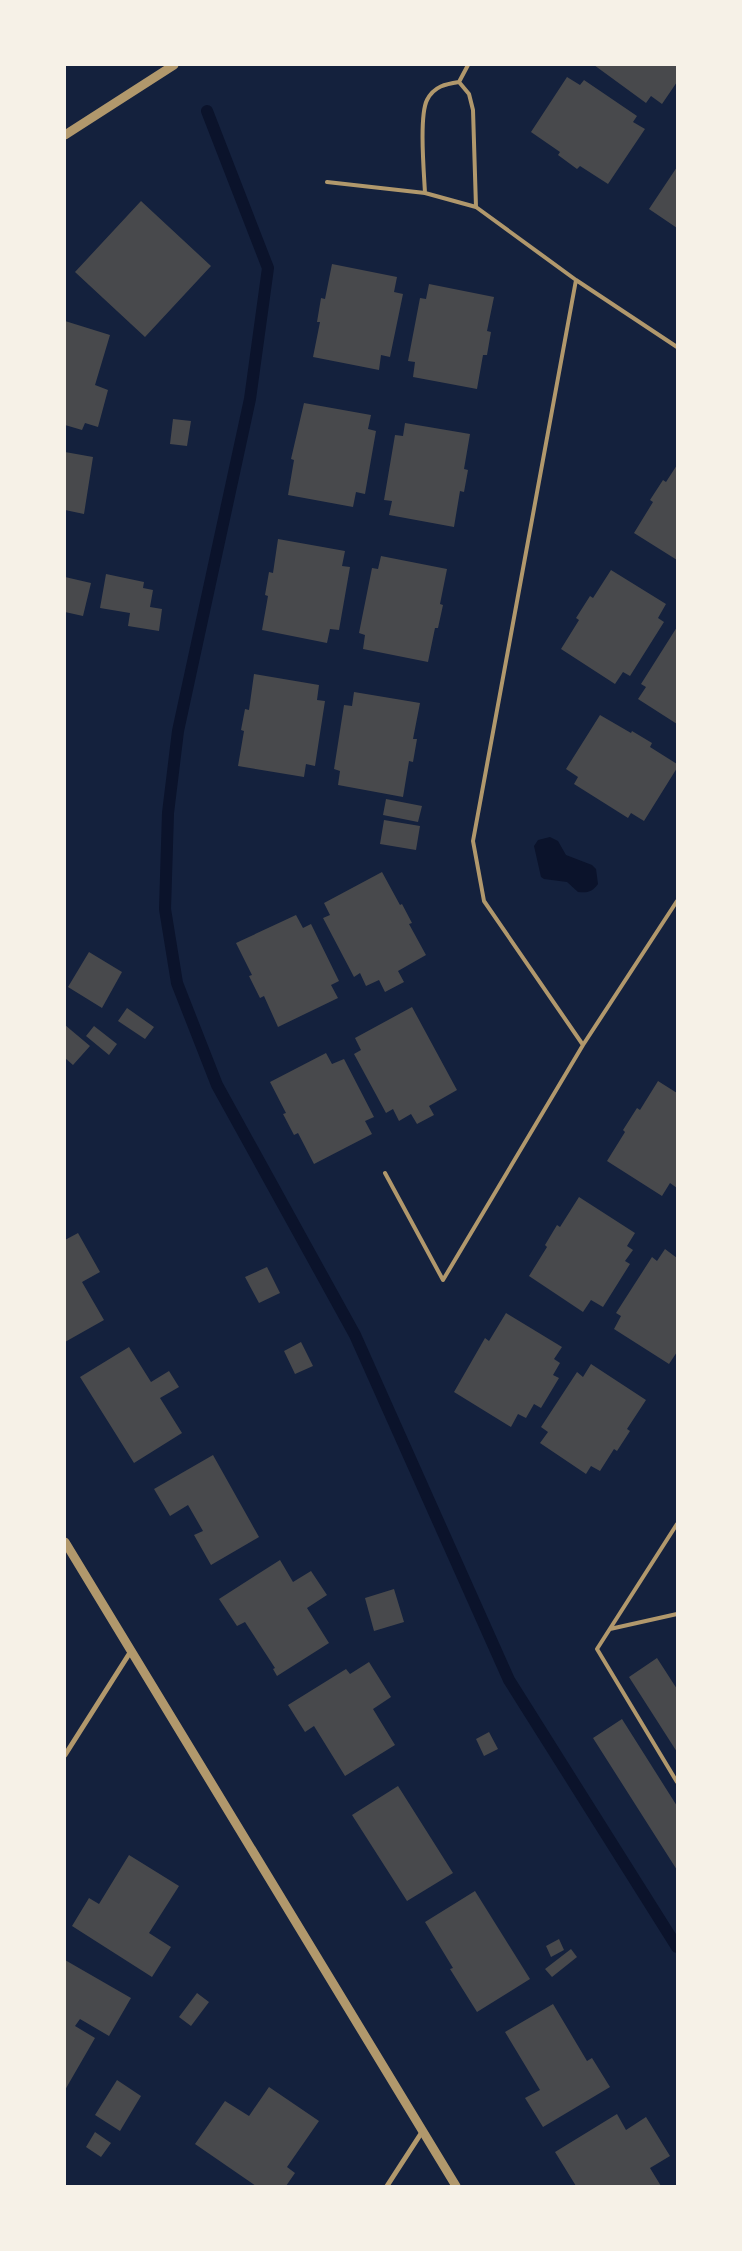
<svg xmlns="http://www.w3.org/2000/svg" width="742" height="2251" viewBox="0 0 742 2251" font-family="Commissioner,sans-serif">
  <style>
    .water { fill: #0b132b }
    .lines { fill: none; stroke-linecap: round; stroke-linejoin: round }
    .stream { stroke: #0b132b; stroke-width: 12 }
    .building { fill: #48494c }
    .service { stroke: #b1986c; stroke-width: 4 }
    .minor { stroke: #b1986c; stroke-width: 5 }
    .tertiary { stroke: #b1986c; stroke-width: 9 }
  </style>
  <rect width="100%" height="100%" fill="#14213d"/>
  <!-- water -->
  <path class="water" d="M 550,837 L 558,841 L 566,855 L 592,865 L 596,869 L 598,884 C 592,892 588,893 578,892 L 567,882 L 544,879 L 541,877 L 534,846 L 538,840 Z"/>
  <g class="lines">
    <!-- stream -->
    <path class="stream" d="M 207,111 L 268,268 L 250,399 L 178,731 L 168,813 L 165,909 L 177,983 L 217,1085 L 355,1335 L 509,1680 L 677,1947"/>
  </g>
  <!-- building -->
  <path class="building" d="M 594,65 L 677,65 L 677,82 L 662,104 L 651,96 L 646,103 Z
    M 567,77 L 580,85 L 584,80 L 637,116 L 633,122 L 645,129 L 608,184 L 580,166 L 577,169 L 558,155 L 560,152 L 531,132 Z
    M 677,167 L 677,228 L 649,209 Z
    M 141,201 L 211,266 L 145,337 L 75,272 Z
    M 332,264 L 397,277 L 394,292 L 403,294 L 390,357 L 381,355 L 379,370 L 313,357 L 320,322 L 317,322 L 321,298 L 325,299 Z
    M 429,284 L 494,297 L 487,331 L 491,332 L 487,355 L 483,355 L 477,389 L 413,377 L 415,362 L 408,361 L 420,298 L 426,299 Z
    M 65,321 L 110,335 L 95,385 L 108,390 L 98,427 L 85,423 L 82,430 L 65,425 Z
    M 304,403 L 371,415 L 368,429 L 376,431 L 365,494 L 356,492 L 353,507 L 288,495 L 294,460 L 291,459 Z
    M 173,419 L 191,421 L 187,446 L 170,444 Z
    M 405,423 L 470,434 L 464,469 L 468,470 L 464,492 L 460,491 L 454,527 L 389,515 L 392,501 L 384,500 L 395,435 L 403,436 Z
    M 65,452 L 93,457 L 84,514 L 65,510 Z
    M 677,465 L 677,560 L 634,533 L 653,502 L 650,500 L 663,480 L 666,482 Z
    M 278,539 L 345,551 L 342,566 L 350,567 L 339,630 L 330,629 L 327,643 L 262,630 L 268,596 L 265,595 L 269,572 L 273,573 Z
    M 381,556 L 447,569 L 440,604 L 443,605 L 438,628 L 435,628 L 428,662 L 363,649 L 365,635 L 359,633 L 372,568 L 378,569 Z
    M 611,570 L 666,604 L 658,618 L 664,622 L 630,676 L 623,672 L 615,684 L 561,649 L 579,620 L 576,618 L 590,596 L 593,598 Z
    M 106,574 L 144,582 L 143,588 L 153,590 L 150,607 L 162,609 L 159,631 L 128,626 L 130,613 L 100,608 Z
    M 65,577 L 91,583 L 83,616 L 65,612 Z
    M 677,627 L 677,724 L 638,699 L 646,687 L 641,684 Z
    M 254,674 L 319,685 L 317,700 L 325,701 L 315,766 L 306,764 L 304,777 L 238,766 L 244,731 L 241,730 L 245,709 L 249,710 Z
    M 354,692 L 420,703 L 413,739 L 417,739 L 413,762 L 409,761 L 403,797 L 338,785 L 340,771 L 334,769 L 344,705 L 352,706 Z
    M 600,715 L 631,733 L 632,731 L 652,743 L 650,747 L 677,764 L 677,768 L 644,821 L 631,813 L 628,818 L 574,784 L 578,777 L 566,769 Z
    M 386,799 L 422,806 L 418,822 L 383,815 Z
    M 384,820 L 420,826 L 416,850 L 380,844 Z
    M 382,872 L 400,905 L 402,904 L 412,923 L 409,924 L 426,955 L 398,971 L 404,982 L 385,992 L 379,980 L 366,986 L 360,973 L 354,977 L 323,918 L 330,915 L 324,903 Z
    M 296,915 L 303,928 L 311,924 L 339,981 L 331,985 L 338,998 L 278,1027 L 264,996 L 260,998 L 249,976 L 252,975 L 236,943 Z
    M 89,952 L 122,972 L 102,1008 L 68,987 Z
    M 412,1007 L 457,1090 L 429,1106 L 434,1115 L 417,1124 L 411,1114 L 399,1121 L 393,1109 L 386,1113 L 354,1054 L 361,1050 L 355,1038 Z
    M 127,1008 L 154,1027 L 145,1039 L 118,1021 Z
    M 65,1025 L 90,1046 L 73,1065 L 65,1058 Z
    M 94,1026 L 117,1044 L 109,1055 L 86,1036 Z
    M 326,1053 L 332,1064 L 344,1059 L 374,1117 L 365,1121 L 372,1134 L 314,1164 L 298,1133 L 294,1135 L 283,1114 L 286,1113 L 270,1082 Z
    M 658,1081 L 677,1093 L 677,1188 L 670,1183 L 662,1196 L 607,1161 L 625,1132 L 623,1130 L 637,1108 L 640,1110 Z
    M 579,1197 L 635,1233 L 627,1246 L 633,1250 L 625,1261 L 630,1264 L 603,1307 L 591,1300 L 583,1312 L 529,1276 L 547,1247 L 545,1245 L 557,1225 L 560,1227 Z
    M 78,1233 L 100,1272 L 82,1282 L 104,1320 L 65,1342 L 65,1240 Z
    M 665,1249 L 677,1258 L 677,1352 L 669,1364 L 614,1329 L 621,1316 L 616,1313 L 652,1257 L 657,1261 Z
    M 267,1267 L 280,1293 L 259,1303 L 245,1277 Z
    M 506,1313 L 562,1347 L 554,1359 L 560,1363 L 553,1375 L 559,1378 L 541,1408 L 534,1404 L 526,1418 L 518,1414 L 511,1427 L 454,1392 L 485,1338 L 489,1341 Z
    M 301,1342 L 313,1366 L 295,1374 L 284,1351 Z
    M 129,1347 L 151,1382 L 169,1371 L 179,1387 L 160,1398 L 182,1433 L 134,1463 L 80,1377 Z
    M 591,1364 L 646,1400 L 627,1429 L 630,1431 L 617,1451 L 614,1449 L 600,1471 L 591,1466 L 586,1474 L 540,1443 L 548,1432 L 541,1427 L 577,1372 L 583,1377 Z
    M 213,1455 L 259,1537 L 211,1565 L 194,1535 L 203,1531 L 188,1505 L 170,1516 L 154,1489 Z
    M 280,1560 L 293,1582 L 311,1571 L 327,1595 L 307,1608 L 329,1643 L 277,1676 L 273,1669 L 275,1668 L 245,1622 L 237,1626 L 219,1599 Z
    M 394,1589 L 404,1622 L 374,1631 L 365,1598 Z
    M 657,1658 L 677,1689 L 677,1752 L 629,1677 Z
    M 369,1662 L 391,1697 L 373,1709 L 395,1745 L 345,1776 L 314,1726 L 305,1732 L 288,1705 L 346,1669 L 350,1674 Z
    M 622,1719 L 677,1806 L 677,1870 L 593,1738 Z
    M 489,1732 L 498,1749 L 484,1756 L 476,1739 Z
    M 398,1786 L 453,1873 L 407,1901 L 352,1815 Z
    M 129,1855 L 179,1886 L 149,1933 L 171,1947 L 152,1977 L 72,1926 L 89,1898 L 99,1904 Z
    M 475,1891 L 530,1979 L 477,2012 L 450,1969 L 453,1968 L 425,1922 Z
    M 559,1939 L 564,1950 L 551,1957 L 546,1946 Z
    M 571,1949 L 577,1957 L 552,1977 L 545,1969 Z
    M 65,1960 L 131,1998 L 109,2036 L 80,2019 L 75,2026 L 95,2038 L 65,2090 Z
    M 197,1993 L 209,2002 L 191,2026 L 179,2017 Z
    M 553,2004 L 587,2061 L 592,2058 L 610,2087 L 543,2127 L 525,2098 L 540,2090 L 505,2032 Z
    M 117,2080 L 141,2096 L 120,2131 L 95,2115 Z
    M 269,2087 L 319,2121 L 287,2167 L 295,2173 L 286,2186 L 256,2186 L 195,2144 L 225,2101 L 249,2116 Z
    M 617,2114 L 626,2130 L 646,2117 L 670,2156 L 650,2168 L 661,2186 L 576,2186 L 555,2152 Z
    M 95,2132 L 111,2143 L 101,2157 L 86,2147 Z"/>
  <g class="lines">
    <!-- service -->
    <path class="service" d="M 459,82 L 468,65
      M 327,182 L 425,193 L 476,207 L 576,280 L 677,347
      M 425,193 C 424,173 419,116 427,100 C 434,86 446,84 459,82 L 469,94 L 473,110 L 476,207
      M 576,280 L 473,841 L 484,901 L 583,1045 L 677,901
      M 385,1173 L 443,1280 L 583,1045
      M 677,1524 L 597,1649 L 677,1782
      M 610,1629 L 677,1614"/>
    <!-- minor -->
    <path class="minor" d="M 65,1755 L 131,1651
      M 387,2186 L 422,2132"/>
    <!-- tertiary -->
    <path class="tertiary" d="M 65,135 L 174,65
      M 65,1542 L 456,2186"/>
  </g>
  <!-- border -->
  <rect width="742" height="2251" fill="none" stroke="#f6f1e7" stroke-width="132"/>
</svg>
